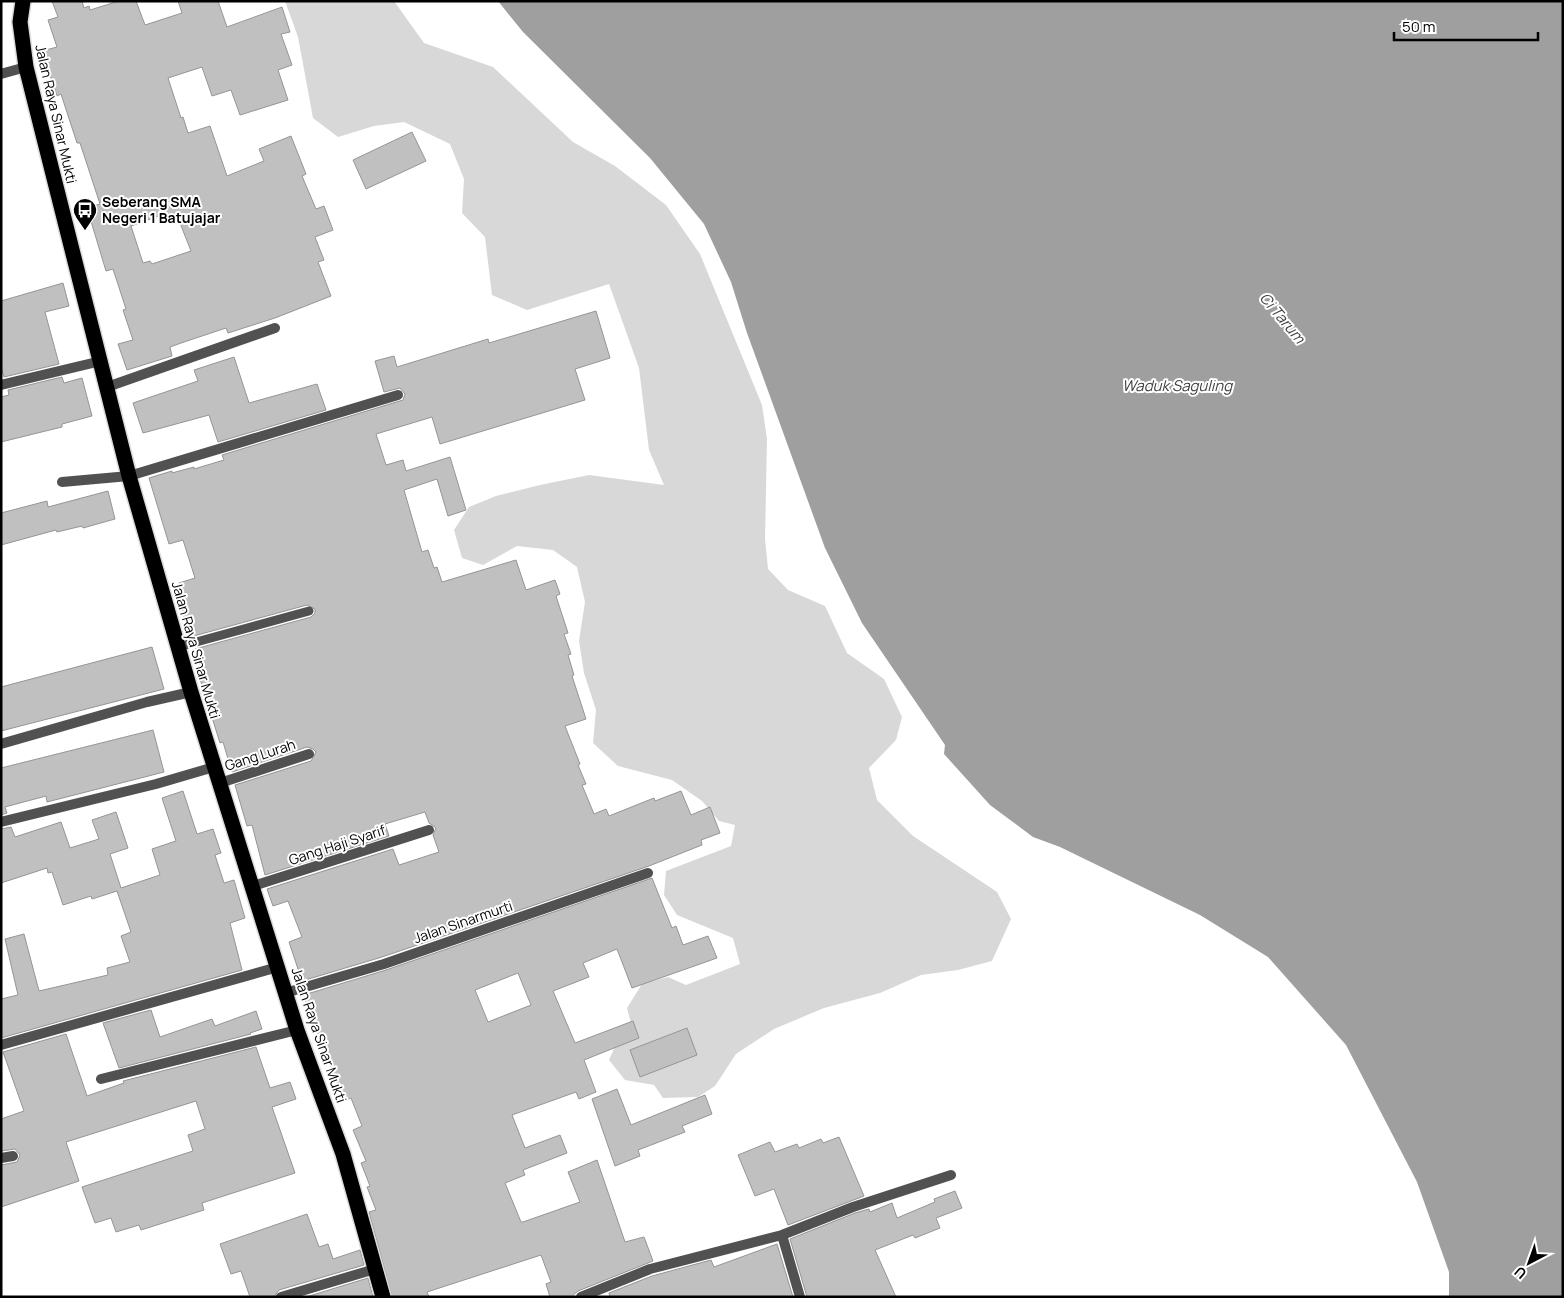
<svg xmlns="http://www.w3.org/2000/svg" width="1564" height="1298" viewBox="0 0 1564 1298" font-family="Manrope,sans-serif">
  <style>
    .green { fill: #d8d8d8 }
    .water { fill: #9f9f9f }
    .building { fill: #c0c0c0; stroke: #959595; fill-rule: evenodd }
    .lines { fill: none; stroke-linecap: round; stroke-linejoin: round }
    .highway-casing { stroke: #dbdbdb; stroke-width: 18 }
    .lane { stroke: #515151; stroke-width: 9 }
    .street { stroke: #515151; stroke-width: 10 }
    .highway { stroke: #000; stroke-width: 15 }
    .labels { text-anchor: middle; stroke-width: 4; stroke-linejoin: round; paint-order: stroke }
    .street-label { font-size: 14px; fill: #000; stroke: #fff }
    .poi-label { font-size: 14px; font-weight: bold; fill: #000; stroke: #fff; text-anchor: start }
    .water-label { font-size: 15px; font-style: italic; fill: #404040; stroke: #fff }
  </style>
  <rect width="100%" height="100%" fill="#fff"/>
  <!-- green -->
  <path class="green" d="M 285,1 L 394,1 L 424,43 L 493,67 L 573,142 L 615,166 L 666,205 L 700,254 L 762,405 L 767,439 L 765,539 L 768,569 L 788,590 L 825,606 L 847,653 L 884,679 L 902,717 L 896,740 L 869,768 L 877,800 L 913,836 L 997,892 L 1011,919 L 992,961 L 958,970 L 921,975 L 880,993 L 824,1008 L 774,1029 L 736,1054 L 715,1086 L 698,1097 L 663,1098 L 654,1085 L 625,1080 L 609,1060 L 617,1042 L 634,1035 L 627,1008 L 642,984 L 668,977 L 686,985 L 740,964 L 733,938 L 677,915 L 664,895 L 666,871 L 731,846 L 735,825 L 719,821 L 702,801 L 672,780 L 618,766 L 593,743 L 596,710 L 584,673 L 579,641 L 585,602 L 577,567 L 553,550 L 517,546 L 483,565 L 462,558 L 454,530 L 469,507 L 496,496 L 540,485 L 589,475 L 664,485 L 649,450 L 639,368 L 609,284 L 527,310 L 492,295 L 485,237 L 462,213 L 464,179 L 450,144 L 404,122 L 374,126 L 338,137 L 313,118 L 298,37 Z"/>
  <!-- water -->
  <path class="water" d="M 498,1 L 1563,1 L 1563,1297 L 1449,1297 L 1449,1272 L 1417,1182 L 1346,1045 L 1268,957 L 1200,915 L 1060,847 L 1033,837 L 990,805 L 944,754 L 945,745 L 862,623 L 825,548 L 747,333 L 731,282 L 704,224 L 650,158 L 523,32 Z"/>
  <!-- building -->
  <path class="building" d="M 52,1 L 82,1 L 84,8 L 89,6 L 90,10 L 119,1 L 136,1 L 145,25 L 182,13 L 178,1 L 218,1 L 227,27 L 282,7 L 290,32 L 281,34 L 292,65 L 278,70 L 288,100 L 240,115 L 231,90 L 212,96 L 202,67 L 168,78 L 181,118 L 183,117 L 188,133 L 210,126 L 227,176 L 264,161 L 259,149 L 291,136 L 306,174 L 302,176 L 316,209 L 324,206 L 333,230 L 315,237 L 324,260 L 318,262 L 331,296 L 275,318 L 228,333 L 226,328 L 184,342 L 170,347 L 172,356 L 127,370 L 118,344 L 133,340 L 123,310 L 126,309 L 113,269 L 106,271 L 87,208 L 100,204 L 80,143 L 77,143 L 61,94 L 57,96 L 42,51 L 57,47 L 48,20 L 58,17 ZM 176,213 L 191,251 L 152,264 L 150,261 L 143,263 L 131,226 L 164,214 L 165,217 Z
    M 412,132 L 426,161 L 366,189 L 353,160 Z
    M 63,283 L 69,306 L 45,312 L 59,364 L 4,377 L 1,367 L 1,301 Z
    M 596,311 L 610,358 L 575,369 L 585,400 L 440,444 L 432,417 L 376,434 L 386,465 L 403,460 L 406,471 L 450,457 L 466,510 L 448,516 L 437,479 L 404,490 L 422,552 L 428,550 L 434,568 L 437,567 L 442,582 L 516,560 L 526,590 L 555,580 L 560,594 L 556,596 L 568,633 L 564,634 L 571,654 L 568,655 L 574,675 L 572,676 L 586,719 L 565,726 L 580,764 L 578,765 L 586,784 L 582,785 L 594,814 L 606,809 L 609,816 L 654,798 L 655,801 L 681,791 L 691,815 L 710,807 L 720,833 L 701,840 L 702,845 L 649,866 L 382,957 L 302,981 L 289,942 L 302,937 L 288,901 L 273,906 L 267,889 L 393,849 L 399,865 L 439,852 L 433,835 L 436,828 L 429,823 L 425,812 L 385,824 L 389,836 L 265,875 L 252,825 L 247,826 L 235,785 L 311,761 L 316,752 L 313,749 L 307,747 L 232,772 L 223,742 L 220,743 L 200,679 L 204,678 L 195,649 L 311,617 L 315,613 L 315,609 L 307,605 L 190,637 L 182,610 L 187,608 L 179,583 L 195,578 L 183,540 L 169,544 L 149,478 L 172,471 L 172,473 L 194,467 L 194,469 L 224,460 L 222,455 L 403,400 L 405,394 L 400,388 L 384,392 L 375,361 L 394,356 L 397,367 L 488,339 L 489,343 Z
    M 234,357 L 249,403 L 317,384 L 326,410 L 218,442 L 209,415 L 143,433 L 133,403 L 198,381 L 194,370 Z
    M 62,377 L 64,383 L 82,378 L 92,416 L 62,424 L 62,427 L 1,442 L 1,397 L 9,395 L 8,390 Z
    M 108,491 L 115,519 L 83,528 L 82,526 L 57,532 L 56,530 L 1,545 L 1,513 L 47,501 L 48,507 Z
    M 152,647 L 164,689 L 1,731 L 1,687 Z
    M 153,730 L 164,772 L 47,802 L 46,796 L 5,807 L 7,813 L 1,815 L 1,768 Z
    M 183,791 L 197,834 L 213,829 L 221,853 L 215,855 L 224,883 L 234,880 L 245,918 L 230,923 L 242,970 L 1,1038 L 1,999 L 18,995 L 5,939 L 24,934 L 39,991 L 108,975 L 107,968 L 130,962 L 121,936 L 131,932 L 117,891 L 92,899 L 91,896 L 63,905 L 52,872 L 48,873 L 47,868 L 1,883 L 1,829 L 11,827 L 15,837 L 61,822 L 70,848 L 99,839 L 92,820 L 116,812 L 128,848 L 110,854 L 121,888 L 160,875 L 152,849 L 176,841 L 162,798 Z
    M 652,878 L 672,928 L 676,926 L 683,945 L 708,936 L 717,958 L 632,988 L 617,949 L 583,963 L 589,977 L 553,991 L 575,1043 L 633,1021 L 639,1038 L 584,1060 L 596,1092 L 579,1099 L 576,1092 L 512,1115 L 525,1148 L 560,1135 L 567,1153 L 523,1170 L 525,1175 L 505,1183 L 521,1222 L 523,1222 L 580,1202 L 568,1172 L 597,1160 L 625,1242 L 644,1237 L 653,1261 L 578,1291 L 571,1297 L 550,1297 L 546,1284 L 551,1282 L 541,1255 L 427,1292 L 429,1297 L 392,1297 L 369,1212 L 376,1210 L 367,1187 L 370,1186 L 361,1163 L 366,1161 L 353,1130 L 362,1126 L 351,1098 L 344,1101 L 304,998 L 308,997 L 307,994 L 386,970 ZM 518,973 L 531,1005 L 488,1022 L 475,990 Z
    M 151,1010 L 160,1037 L 212,1019 L 215,1026 L 256,1011 L 262,1029 L 250,1033 L 251,1034 L 119,1068 L 103,1023 Z
    M 687,1028 L 697,1055 L 640,1077 L 630,1050 Z
    M 66,1034 L 87,1096 L 124,1083 L 123,1081 L 256,1047 L 270,1088 L 290,1082 L 296,1099 L 272,1107 L 295,1173 L 202,1203 L 204,1210 L 141,1230 L 139,1225 L 116,1232 L 111,1218 L 95,1223 L 82,1187 L 193,1151 L 188,1135 L 205,1129 L 196,1101 L 66,1142 L 79,1181 L 1,1207 L 1,1165 L 17,1162 L 20,1155 L 15,1149 L 1,1151 L 1,1119 L 24,1111 L 3,1052 Z
    M 617,1089 L 631,1125 L 705,1095 L 712,1114 L 682,1126 L 685,1132 L 638,1150 L 640,1156 L 615,1166 L 592,1099 Z
    M 839,1137 L 864,1196 L 788,1225 L 774,1189 L 755,1196 L 738,1155 L 770,1142 L 775,1152 L 797,1144 L 799,1148 L 821,1139 L 823,1143 Z
    M 955,1191 L 962,1208 L 936,1218 L 940,1228 L 915,1238 L 913,1235 L 875,1250 L 896,1297 L 807,1297 L 790,1239 L 855,1213 L 869,1209 L 870,1212 L 892,1203 L 897,1218 L 935,1202 L 934,1199 Z
    M 307,1214 L 319,1247 L 328,1244 L 333,1259 L 360,1250 L 364,1265 L 279,1290 L 274,1297 L 250,1297 L 241,1271 L 231,1274 L 220,1244 Z
    M 777,1244 L 793,1297 L 610,1297 L 609,1293 L 652,1276 L 711,1260 L 714,1267 Z
    M 368,1278 L 373,1297 L 306,1297 Z"/>
  <g class="lines">
    <!-- highway casing -->
    <g class="highway-casing">
      <path id="highway" d="M 23,1 L 20,22 L 26,67 L 129,476 L 191,692 L 297,1030 L 343,1154 L 383,1297"/>
    </g>
    <!-- lane -->
    <path class="lane" d="M 178,647 L 309,611"/>
    <!-- street -->
    <path class="street" d="M 1,74 L 26,67
      M 1,385 L 101,361
      M 107,387 L 275,328
      M 62,482 L 129,476 L 398,395
      M 1,744 L 147,702 L 191,692
      M 220,783 L 309,754
      M 1,822 L 156,784 L 214,767
      M 253,886 L 429,830
      M 285,993 L 384,964 L 648,873
      M 1,1045 L 278,967
      M 101,1079 L 297,1030
      M 1,1158 L 13,1156
      M 281,1297 L 375,1269
      M 581,1297 L 650,1269 L 782,1235
      M 800,1297 L 782,1235 L 853,1207 L 951,1175"/>
    <!-- highway -->
    <use href="#highway" class="highway"/>
  </g>
  <!-- icons -->
  <defs>
    <g id="bus-pin" transform="scale(1.25)"><path d="M0 17L-7.5 6A9.5 9.5 0 1 1 7.5 6Z" fill="#000" stroke="#fff"/><path d="M-5-6H5V4H4V6H2V4H-2V6H-4V4H-5ZM-3.5-4V0h7V-4ZM-3.5 1.2v1.5H-2V1.2ZM2 1.2v1.5H3.5V1.2Z" fill="#fff"/></g>
  </defs>
  <g fill-rule="evenodd">
    <use href="#bus-pin" x="85" y="210"/>
  </g>
  <g class="labels">
    <!-- street labels -->
    <g class="street-label">
      <text transform="translate(56 114) rotate(77)" y="5">Jalan Raya Sinar Mukti</text>
      <text transform="translate(196 650) rotate(74)" y="5">Jalan Raya Sinar Mukti</text>
      <text transform="translate(260 755) rotate(-18)" y="5">Gang Lurah</text>
      <text transform="translate(337 845) rotate(-18)" y="5">Gang Haji Syarif</text>
      <text transform="translate(463 922) rotate(-19)" y="5">Jalan Sinarmurti</text>
      <text transform="translate(319 1035) rotate(71)" y="5">Jalan Raya Sinar Mukti</text>
    </g>
    <!-- poi labels -->
    <g class="poi-label">
      <text x="102" y="207">Seberang SMA<tspan x="102" dy="16">Negeri 1 Batujajar</tspan></text>
    </g>
    <!-- water labels -->
    <g class="water-label">
      <text transform="translate(1282 318) rotate(50)" y="5">Ci Tarum</text>
      <text x="1177" y="391">Waduk Saguling</text>
    </g>
  </g>
  <!-- border -->
  <rect width="1564" height="1298" fill="none" stroke="#000000" stroke-width="5"/>
  <!-- north arrow -->
  <g transform="translate(1529 1263) rotate(221)" stroke="#ffffff" stroke-width="4" paint-order="stroke">
  <path d="M0-4L9 19L0 12L-9 19Z" fill="#000000"/>
  <text y="-8" font-size="14" font-weight="bold" text-anchor="middle" fill="#000000">U</text>
  </g>
  <!-- scale -->
  <path d="M1394 32v8h144v-8" fill="none" stroke="#000000" stroke-width="2.5"/>
  <text x="1402" y="32" font-size="15" fill="#000000" stroke="#ffffff" stroke-width="4" paint-order="stroke">50 m</text>
</svg>
